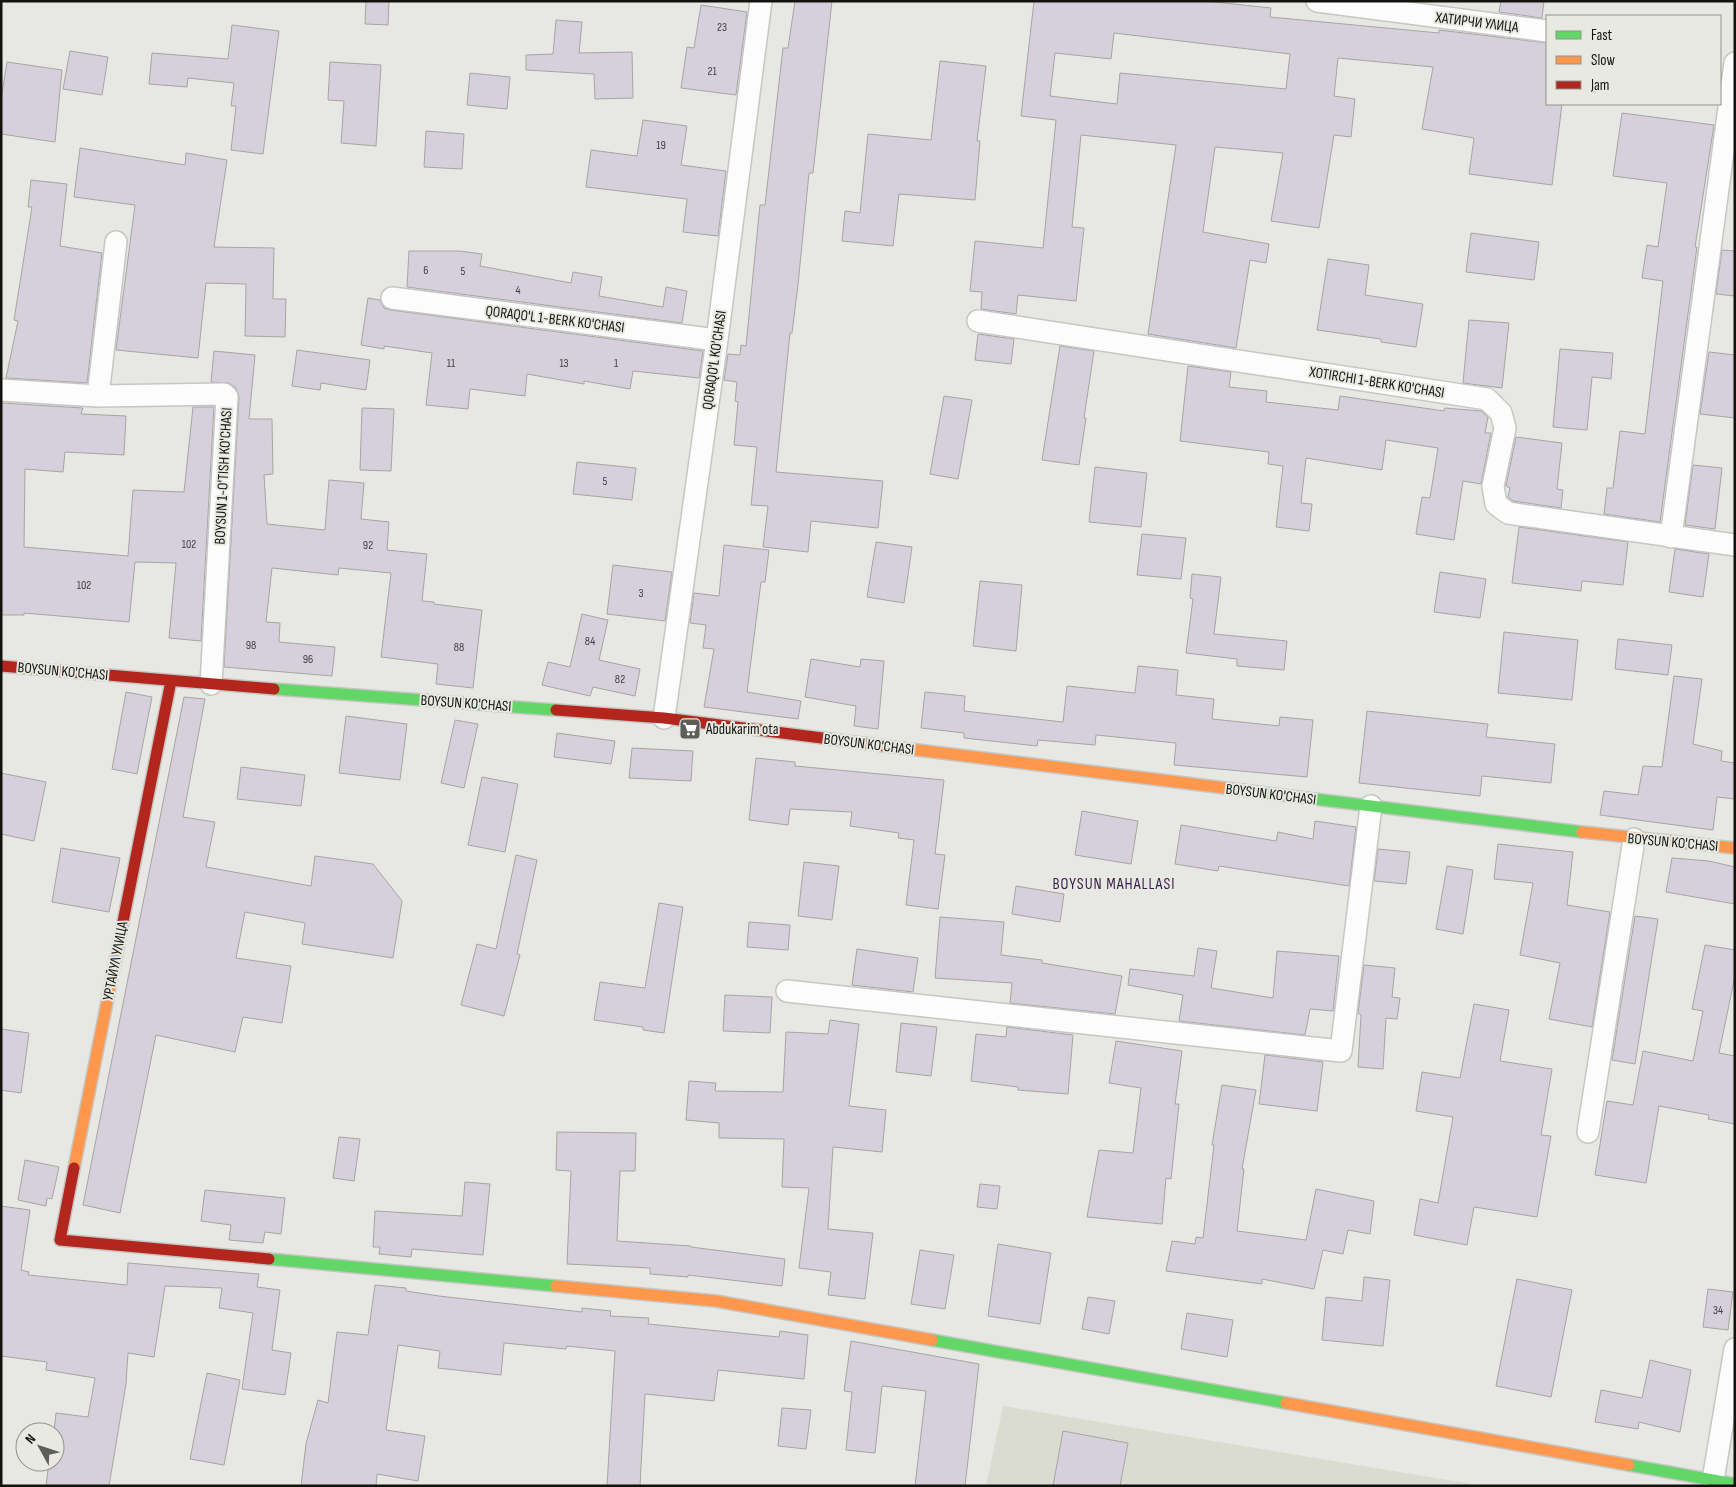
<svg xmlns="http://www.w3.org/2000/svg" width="1736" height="1487" viewBox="0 0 1736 1487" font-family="'Sofia Sans Condensed',sans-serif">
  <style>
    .built { fill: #dadcd1 }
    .building { fill: #d6cfdc; stroke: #a6a5a4; fill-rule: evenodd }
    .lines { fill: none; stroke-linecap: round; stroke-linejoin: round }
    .street-casing { stroke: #c6c6c3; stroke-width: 24 }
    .fast-casing { stroke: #c6c6c3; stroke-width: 14 }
    .slow-casing { stroke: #c6c6c3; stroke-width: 14 }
    .jam-casing { stroke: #c6c6c3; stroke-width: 14 }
    .street { stroke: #fbfcfb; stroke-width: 21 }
    .fast { stroke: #63d668; stroke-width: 11 }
    .slow { stroke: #ff974d; stroke-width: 11 }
    .jam { stroke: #b3261e; stroke-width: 11 }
    .labels { text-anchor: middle; stroke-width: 4; stroke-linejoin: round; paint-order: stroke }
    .number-label { font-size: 12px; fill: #434142 }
    .street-label { font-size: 15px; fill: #12120f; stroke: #e8eae1 }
    .poi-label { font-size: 15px; fill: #12120f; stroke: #e8eae1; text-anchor: start }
    .neighbourhood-label { font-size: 16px; letter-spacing: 1px; fill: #381951; stroke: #e8eae1 }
  </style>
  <rect width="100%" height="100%" fill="#e7e8e3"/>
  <!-- built -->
  <path class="built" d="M 1003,1406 L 1483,1486 L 986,1486 Z"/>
  <!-- building -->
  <path class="building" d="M 366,1 L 389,1 L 388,25 L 365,24 Z
    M 795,1 L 832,1 L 813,173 L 809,173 L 798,285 L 792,333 L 790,333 L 776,472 L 883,481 L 878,528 L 811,521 L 808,552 L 763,547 L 768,506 L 751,505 L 757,447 L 734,445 L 738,402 L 735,401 L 737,382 L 724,380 L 728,354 L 740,355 L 741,345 L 746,346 L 760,205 L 765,205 L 783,48 L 788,48 Z
    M 1034,1 L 1206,1 L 1271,8 L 1270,17 L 1439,33 L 1439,30 L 1547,43 L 1547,104 L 1562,104 L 1552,185 L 1469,174 L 1474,138 L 1422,129 L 1433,67 L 1338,58 L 1334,96 L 1355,99 L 1351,137 L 1334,135 L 1319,228 L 1271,221 L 1283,153 L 1215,147 L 1203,232 L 1269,244 L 1266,263 L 1250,260 L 1236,348 L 1148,334 L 1176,145 L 1081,135 L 1072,227 L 1084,228 L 1076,301 L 1018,295 L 1016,314 L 981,309 L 982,292 L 970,291 L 975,241 L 1043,248 L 1056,120 L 1021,116 ZM 1114,33 L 1290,54 L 1286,89 L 1120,73 L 1117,104 L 1050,96 L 1055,53 L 1111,59 Z
    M 1501,1 L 1544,1 L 1542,18 L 1499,12 Z
    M 701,5 L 747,12 L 736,95 L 681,88 L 687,47 L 694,48 Z
    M 556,20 L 582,22 L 579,53 L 632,52 L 633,98 L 595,99 L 594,74 L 526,70 L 526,55 L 553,54 Z
    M 232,25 L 279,31 L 263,154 L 231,150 L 236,106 L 231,106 L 234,83 L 188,78 L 187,87 L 149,84 L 152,53 L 228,59 Z
    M 70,51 L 108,57 L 102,95 L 63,89 Z
    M 940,61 L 986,66 L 977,141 L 980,141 L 975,200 L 899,194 L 893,246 L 842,241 L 845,211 L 860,213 L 868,134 L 931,140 Z
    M 7,62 L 62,70 L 55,142 L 1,134 L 1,100 Z
    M 330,62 L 381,65 L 376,146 L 341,143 L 344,101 L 328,100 Z
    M 470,73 L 510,77 L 507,109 L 467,105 Z
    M 1622,113 L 1714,125 L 1695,247 L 1697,247 L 1660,522 L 1604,514 L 1607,488 L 1613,488 L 1620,431 L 1645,434 L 1663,281 L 1642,278 L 1647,245 L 1658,247 L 1667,183 L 1613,176 Z
    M 643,120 L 687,126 L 681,165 L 726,171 L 718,236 L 683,232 L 687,199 L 586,187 L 591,150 L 637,156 Z
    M 426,131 L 464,134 L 462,169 L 424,167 Z
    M 80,148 L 185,165 L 186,153 L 227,160 L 214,247 L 274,248 L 273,299 L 286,299 L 285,337 L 245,336 L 246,284 L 206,283 L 198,358 L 116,350 L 135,205 L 74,197 Z
    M 31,180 L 67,184 L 60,246 L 102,253 L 87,383 L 6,378 L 18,321 L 14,320 L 32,207 L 28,207 Z
    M 1471,233 L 1539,242 L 1534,280 L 1466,272 Z
    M 1722,250 L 1735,251 L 1735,296 L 1716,294 Z
    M 409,251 L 459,251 L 482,254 L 480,266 L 571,283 L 573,272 L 602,277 L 599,296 L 663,307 L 666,287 L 687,291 L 682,323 L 407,287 Z
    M 1328,259 L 1369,265 L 1365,295 L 1423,304 L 1416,347 L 1381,342 L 1381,339 L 1317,330 Z
    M 368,298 L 380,300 L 384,308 L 390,310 L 703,351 L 699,378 L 633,371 L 630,389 L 584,381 L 584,384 L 527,374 L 525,396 L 470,389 L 468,409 L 426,405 L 432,353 L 384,346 L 384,349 L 361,345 Z
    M 1469,320 L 1509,323 L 1502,388 L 1463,383 Z
    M 978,334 L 1014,339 L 1011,364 L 975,360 Z
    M 1060,346 L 1094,351 L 1084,418 L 1086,418 L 1079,465 L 1042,460 Z
    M 1560,349 L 1613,353 L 1611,379 L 1592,377 L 1587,430 L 1553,427 Z
    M 297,350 L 370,360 L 366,390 L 321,383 L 320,390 L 292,386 Z
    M 214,351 L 255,355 L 249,419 L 272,419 L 273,474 L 264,475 L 267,524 L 325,530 L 329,480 L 364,483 L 361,519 L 389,522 L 387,550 L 427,554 L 422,601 L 434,602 L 434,604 L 482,610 L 473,688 L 436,684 L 438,664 L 381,657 L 391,573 L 339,568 L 338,575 L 272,568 L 266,622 L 280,623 L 279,642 L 335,647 L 332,676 L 224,667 L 239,397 L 236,388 L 229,383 L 211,382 Z
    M 1709,352 L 1735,355 L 1735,418 L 1700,414 Z
    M 1188,366 L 1231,372 L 1229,387 L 1267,391 L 1266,402 L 1338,410 L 1340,396 L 1444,411 L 1445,408 L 1481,411 L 1488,417 L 1485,433 L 1491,433 L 1481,484 L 1463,481 L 1454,540 L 1416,534 L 1422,497 L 1430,498 L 1438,448 L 1386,440 L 1382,470 L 1306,458 L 1301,503 L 1312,504 L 1309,531 L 1276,527 L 1283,466 L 1268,464 L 1269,452 L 1180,441 Z
    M 944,396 L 972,400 L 958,479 L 930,474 Z
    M 1,403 L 83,408 L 81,414 L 126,416 L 124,455 L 65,452 L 63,472 L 25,469 L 24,547 L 128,556 L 133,490 L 184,492 L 193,407 L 214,407 L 201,641 L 169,638 L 176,563 L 135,562 L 129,622 L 24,613 L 24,615 L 1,615 Z
    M 362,408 L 394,409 L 391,471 L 360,470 Z
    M 1516,437 L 1562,443 L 1557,489 L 1563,490 L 1561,508 L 1513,501 L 1508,497 L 1510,488 L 1506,486 Z
    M 577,462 L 636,468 L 632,500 L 573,494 Z
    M 1693,465 L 1722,468 L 1715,529 L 1685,525 Z
    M 1095,467 L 1147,473 L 1141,527 L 1089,522 Z
    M 1519,527 L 1628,542 L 1623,585 L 1582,581 L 1581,591 L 1512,583 Z
    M 1142,534 L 1186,538 L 1181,579 L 1137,575 Z
    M 876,542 L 912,547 L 904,603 L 867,597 Z
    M 724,545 L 769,550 L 765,582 L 761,582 L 747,692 L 801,701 L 798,719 L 704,707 L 714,649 L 703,648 L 706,625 L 690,623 L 694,593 L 719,596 Z
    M 1675,549 L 1709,554 L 1703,597 L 1669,592 Z
    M 613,565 L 672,572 L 665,621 L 607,614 Z
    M 1440,572 L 1486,579 L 1480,618 L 1434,612 Z
    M 1192,574 L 1221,577 L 1214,634 L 1287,641 L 1284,670 L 1237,666 L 1237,659 L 1186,653 L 1193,599 L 1190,598 Z
    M 980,581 L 1022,585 L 1016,651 L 973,646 Z
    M 582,614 L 608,620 L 599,660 L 640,669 L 635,696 L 593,687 L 590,696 L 542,685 L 548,662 L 570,667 Z
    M 1504,632 L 1578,640 L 1572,700 L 1498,693 Z
    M 1618,639 L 1672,645 L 1668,675 L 1615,669 Z
    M 811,659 L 860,667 L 861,659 L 884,661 L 878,729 L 854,726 L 856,706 L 805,697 Z
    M 1138,666 L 1178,670 L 1176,695 L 1214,699 L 1212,719 L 1279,726 L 1280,717 L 1313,720 L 1307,777 L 1174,765 L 1176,743 L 1096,735 L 1095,745 L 1038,740 L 1037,746 L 964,738 L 964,733 L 921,728 L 925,692 L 965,696 L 964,711 L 1063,722 L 1067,686 L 1135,693 Z
    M 1674,676 L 1702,679 L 1693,744 L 1722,751 L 1721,761 L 1735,763 L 1735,799 L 1717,797 L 1713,830 L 1600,815 L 1604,791 L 1638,795 L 1643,766 L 1662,767 Z
    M 126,692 L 152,697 L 137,774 L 112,769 Z
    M 184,697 L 205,699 L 183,817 L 215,822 L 206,867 L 311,886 L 315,856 L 373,864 L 402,901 L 393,958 L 302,944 L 305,923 L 245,912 L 236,958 L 291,966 L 282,1023 L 243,1017 L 235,1052 L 156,1035 L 120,1213 L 83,1205 Z
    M 1367,711 L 1488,724 L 1486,737 L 1555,744 L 1551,783 L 1482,776 L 1480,796 L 1359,783 Z
    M 346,716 L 407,724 L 400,780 L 339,773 Z
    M 455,720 L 478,724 L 464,788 L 441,783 Z
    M 557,733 L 615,741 L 611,764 L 554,757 Z
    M 632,748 L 693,751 L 691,781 L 629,778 Z
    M 756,758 L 795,762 L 795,766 L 944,780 L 935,854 L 945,855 L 938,909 L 906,905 L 914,840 L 898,838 L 899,833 L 850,826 L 852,812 L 790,809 L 788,825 L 749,820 Z
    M 241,767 L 305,775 L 301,806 L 237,799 Z
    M 1,773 L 46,782 L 34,841 L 1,834 Z
    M 482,777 L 518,784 L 505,852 L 468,845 Z
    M 1082,811 L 1138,821 L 1131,864 L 1075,855 Z
    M 1315,821 L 1356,827 L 1349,886 L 1219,866 L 1218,871 L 1175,864 L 1181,825 L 1276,841 L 1278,832 L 1313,839 Z
    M 1498,844 L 1573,852 L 1567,905 L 1610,912 L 1592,1027 L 1549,1019 L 1560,963 L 1520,955 L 1533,883 L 1494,879 Z
    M 61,848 L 120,858 L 109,912 L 52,902 Z
    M 1378,849 L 1410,852 L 1406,884 L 1374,881 Z
    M 516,855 L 537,860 L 517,954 L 520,955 L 504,1016 L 461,1005 L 477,944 L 496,949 Z
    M 1672,858 L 1709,861 L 1735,867 L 1735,904 L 1666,892 Z
    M 804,862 L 839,866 L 832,920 L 798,916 Z
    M 1447,866 L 1473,870 L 1463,934 L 1436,929 Z
    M 1016,886 L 1064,894 L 1060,922 L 1012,914 Z
    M 659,903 L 683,907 L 664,1033 L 643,1030 L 643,1027 L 594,1020 L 600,982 L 645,988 Z
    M 1635,916 L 1658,919 L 1635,1064 L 1612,1060 Z
    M 940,917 L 1004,922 L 1001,955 L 1042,960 L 1042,963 L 1122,976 L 1115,1014 L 1010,1003 L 1012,983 L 935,978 Z
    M 749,922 L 790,925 L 788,950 L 747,947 Z
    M 1705,945 L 1735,950 L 1735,976 L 1719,1053 L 1735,1056 L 1735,1124 L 1708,1119 L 1709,1115 L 1659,1106 L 1646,1183 L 1595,1175 L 1607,1101 L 1633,1105 L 1643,1051 L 1693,1061 L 1703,1011 L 1692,1009 Z
    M 1198,948 L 1217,951 L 1211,988 L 1273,998 L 1277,951 L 1339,956 L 1333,1011 L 1310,1009 L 1305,1035 L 1179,1021 L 1183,995 L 1128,985 L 1130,969 L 1194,976 Z
    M 857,949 L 918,958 L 913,992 L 852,985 Z
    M 1364,965 L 1395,968 L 1392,997 L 1400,998 L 1397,1019 L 1386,1018 L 1383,1069 L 1358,1067 L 1361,1015 L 1358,1013 Z
    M 725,995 L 772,997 L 770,1033 L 723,1031 Z
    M 1474,1004 L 1509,1010 L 1500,1061 L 1552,1069 L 1541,1135 L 1551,1136 L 1537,1217 L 1474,1207 L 1467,1245 L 1414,1235 L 1420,1199 L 1438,1203 L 1453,1117 L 1416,1111 L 1422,1072 L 1460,1078 Z
    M 830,1020 L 859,1024 L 849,1106 L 886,1110 L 882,1152 L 833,1147 L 828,1229 L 873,1233 L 865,1299 L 828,1295 L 831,1272 L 799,1268 L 809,1188 L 782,1187 L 784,1139 L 719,1138 L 719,1123 L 686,1120 L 689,1081 L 716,1083 L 715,1091 L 783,1092 L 786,1032 L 828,1034 Z
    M 901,1023 L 937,1027 L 931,1076 L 896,1072 Z
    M 1007,1027 L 1073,1035 L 1068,1094 L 1018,1090 L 1018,1087 L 971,1081 L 976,1034 L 1006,1037 Z
    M 1,1029 L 29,1033 L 21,1093 L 1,1090 Z
    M 1116,1041 L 1182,1051 L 1175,1104 L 1179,1104 L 1171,1179 L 1166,1178 L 1162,1224 L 1087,1217 L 1099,1150 L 1133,1153 L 1141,1088 L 1109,1083 Z
    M 1265,1055 L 1323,1062 L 1317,1111 L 1259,1104 Z
    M 1222,1085 L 1256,1090 L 1242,1169 L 1244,1169 L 1237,1231 L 1306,1240 L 1316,1189 L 1374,1201 L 1370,1234 L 1348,1230 L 1343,1254 L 1323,1250 L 1314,1289 L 1262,1279 L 1262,1284 L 1166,1271 L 1172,1241 L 1195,1244 L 1196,1237 L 1203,1238 L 1214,1145 L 1212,1145 Z
    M 557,1132 L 636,1133 L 635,1171 L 620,1171 L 617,1241 L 691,1246 L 691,1247 L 785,1259 L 782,1286 L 688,1275 L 688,1277 L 650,1274 L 650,1268 L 567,1264 L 571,1171 L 556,1170 Z
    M 339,1137 L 360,1139 L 354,1181 L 333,1178 Z
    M 25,1160 L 59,1167 L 52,1199 L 47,1198 L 46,1206 L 18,1200 Z
    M 465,1182 L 490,1184 L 483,1255 L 412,1249 L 411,1257 L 379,1254 L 380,1247 L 373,1247 L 375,1211 L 462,1216 Z
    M 980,1184 L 1000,1186 L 997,1209 L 977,1207 Z
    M 205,1190 L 285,1198 L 281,1234 L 265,1232 L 263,1243 L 229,1240 L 231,1225 L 201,1221 Z
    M 1,1206 L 30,1210 L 21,1270 L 29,1272 L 28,1275 L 127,1285 L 128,1263 L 259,1274 L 257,1287 L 280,1290 L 272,1350 L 291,1353 L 285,1395 L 242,1389 L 253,1313 L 219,1308 L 222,1288 L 165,1286 L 154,1357 L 128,1353 L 126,1384 L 109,1486 L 46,1486 L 49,1462 L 55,1462 L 54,1432 L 56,1413 L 88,1417 L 95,1378 L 46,1370 L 47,1362 L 1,1356 Z
    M 998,1244 L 1051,1253 L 1040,1324 L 988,1316 Z
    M 920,1250 L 954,1255 L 945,1309 L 911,1304 Z
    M 1364,1277 L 1390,1280 L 1383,1346 L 1322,1340 L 1326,1297 L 1362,1301 Z
    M 1517,1279 L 1572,1290 L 1551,1397 L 1496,1386 Z
    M 375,1285 L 406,1288 L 406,1291 L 439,1296 L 582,1312 L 582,1308 L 611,1311 L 610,1316 L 649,1318 L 648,1324 L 779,1337 L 780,1331 L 808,1335 L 804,1379 L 718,1370 L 714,1401 L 645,1394 L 640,1486 L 607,1486 L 615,1351 L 567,1346 L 566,1349 L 504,1343 L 501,1375 L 438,1368 L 440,1351 L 398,1345 L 386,1430 L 425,1436 L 418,1481 L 377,1474 L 376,1486 L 301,1486 L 306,1444 L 318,1400 L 328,1403 L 337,1332 L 368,1335 Z
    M 1708,1289 L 1733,1292 L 1728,1330 L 1703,1327 Z
    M 1088,1297 L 1115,1301 L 1109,1334 L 1082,1329 Z
    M 1187,1313 L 1233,1320 L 1227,1357 L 1181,1349 Z
    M 851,1341 L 979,1364 L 965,1486 L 915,1486 L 926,1391 L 882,1386 L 875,1453 L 846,1450 L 852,1392 L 844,1391 Z
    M 1650,1360 L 1691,1370 L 1680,1432 L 1639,1422 L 1638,1429 L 1595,1422 L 1601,1390 L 1642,1398 Z
    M 207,1373 L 240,1380 L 224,1465 L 190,1459 Z
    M 782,1408 L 811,1410 L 806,1449 L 778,1446 Z
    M 1063,1431 L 1128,1443 L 1120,1486 L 1053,1486 Z"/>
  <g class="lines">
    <!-- street casing -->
    <g class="street-casing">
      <path id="street" d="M 1317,1 L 1547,31
        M 392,298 L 717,340
        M 978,321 L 1487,399 L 1501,413 L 1505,428 L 1493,486 L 1496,504 L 1508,513 L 1735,545
        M 1,390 L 98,396 L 224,394 L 227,397 L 211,684
        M 98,396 L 116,242
        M 1671,537 L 1735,63
        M 664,718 L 717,340 L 761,1
        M 787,991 L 1341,1051 L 1371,806
        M 1588,1132 L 1634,839
        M 1713,1480 L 1735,1349"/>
    </g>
    <!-- fast casing -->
    <g class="fast-casing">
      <path id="fast" d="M 274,689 L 556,710
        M 1242,790 L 1582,832
        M 269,1259 L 556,1286
        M 932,1340 L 1286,1403
        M 1629,1465 L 1735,1484"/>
    </g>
    <!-- slow casing -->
    <g class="slow-casing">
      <path id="slow" d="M 901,748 L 1242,790
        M 1582,832 L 1735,848
        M 74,1168 L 118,947
        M 556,1286 L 716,1301 L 932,1340
        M 1286,1403 L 1629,1465"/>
    </g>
    <!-- jam casing -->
    <g class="jam-casing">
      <path id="jam" d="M 1,666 L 274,689
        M 556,710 L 664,718 L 901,748
        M 118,947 L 171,681
        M 74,1168 L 60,1240 L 269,1259"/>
    </g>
    <!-- street -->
    <use href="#street" class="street"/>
    <!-- fast -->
    <use href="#fast" class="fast"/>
    <!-- slow -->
    <use href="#slow" class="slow"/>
    <!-- jam -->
    <use href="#jam" class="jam"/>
  </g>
  <!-- icons -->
  <defs>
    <g id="supermarket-square" transform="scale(1.125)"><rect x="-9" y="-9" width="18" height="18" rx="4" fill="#5d5d59" stroke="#e8eae1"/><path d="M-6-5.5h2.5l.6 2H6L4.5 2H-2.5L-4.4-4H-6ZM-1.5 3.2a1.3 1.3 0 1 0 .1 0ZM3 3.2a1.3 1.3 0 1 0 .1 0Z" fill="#fff"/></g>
  </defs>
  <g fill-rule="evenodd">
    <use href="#supermarket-square" x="690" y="729"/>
  </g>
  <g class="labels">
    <!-- number labels -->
    <g class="number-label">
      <text x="722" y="31">23</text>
      <text x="712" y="75">21</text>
      <text x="661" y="149">19</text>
      <text x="426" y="274">6</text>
      <text x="463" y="275">5</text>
      <text x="518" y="294">4</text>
      <text x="451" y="367">11</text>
      <text x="564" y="367">13</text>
      <text x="616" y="367">1</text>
      <text x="605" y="485">5</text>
      <text x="189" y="548">102</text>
      <text x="368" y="549">92</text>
      <text x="84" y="589">102</text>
      <text x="641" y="597">3</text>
      <text x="590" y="645">84</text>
      <text x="251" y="649">98</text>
      <text x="459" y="651">88</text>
      <text x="308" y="663">96</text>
      <text x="620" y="683">82</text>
      <text x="1718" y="1314">34</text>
    </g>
    <!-- street labels -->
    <g class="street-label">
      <text transform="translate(1477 22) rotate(7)" y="5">ХАТИРЧИ УЛИЦА</text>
      <text transform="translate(555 319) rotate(7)" y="5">QORAQO'L 1-BERK KO'CHASI</text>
      <text transform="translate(714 360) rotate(-82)" y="5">QORAQO'L KO'CHASI</text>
      <text transform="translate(1377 382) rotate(9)" y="5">XOTIRCHI 1-BERK KO'CHASI</text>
      <text transform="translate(223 476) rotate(-87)" y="5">BOYSUN 1-O'TISH KO'CHASI</text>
      <text transform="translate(63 671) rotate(5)" y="5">BOYSUN KO'CHASI</text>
      <text transform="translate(466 703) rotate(4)" y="5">BOYSUN KO'CHASI</text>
      <text transform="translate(869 744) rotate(7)" y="5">BOYSUN KO'CHASI</text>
      <text transform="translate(1271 794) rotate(7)" y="5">BOYSUN KO'CHASI</text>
      <text transform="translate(1673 842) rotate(5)" y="5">BOYSUN KO'CHASI</text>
      <text transform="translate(115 961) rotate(-79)" y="5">УРТАЙУЛ УЛИЦА</text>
    </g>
    <!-- poi labels -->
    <g class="poi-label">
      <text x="706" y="734">Abdukarim ota</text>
    </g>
    <!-- neighbourhood labels -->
    <g class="neighbourhood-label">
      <text x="1114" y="889">BOYSUN MAHALLASI</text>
    </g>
  </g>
  <!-- border -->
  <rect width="1736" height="1487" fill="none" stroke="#12120f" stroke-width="5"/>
  <!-- legend -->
  <rect x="1546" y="15" width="175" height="90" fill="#e8eae1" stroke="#92948d"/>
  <rect x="1556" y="31" width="25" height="8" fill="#63d668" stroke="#92948d"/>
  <text x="1591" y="40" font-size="15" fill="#12120f">Fast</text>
  <rect x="1556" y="56" width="25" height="8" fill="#ff974d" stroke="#92948d"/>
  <text x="1591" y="65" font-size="15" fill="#12120f">Slow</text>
  <rect x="1556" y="81" width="25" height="8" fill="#b3261e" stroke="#92948d"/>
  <text x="1591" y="90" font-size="15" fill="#12120f">Jam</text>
  <!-- north arrow -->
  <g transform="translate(40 1447) rotate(310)"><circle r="24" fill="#e8eae1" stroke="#92948d"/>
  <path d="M0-4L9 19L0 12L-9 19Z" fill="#5d5d59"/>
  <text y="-8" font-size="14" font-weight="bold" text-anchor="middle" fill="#12120f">N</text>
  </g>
</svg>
